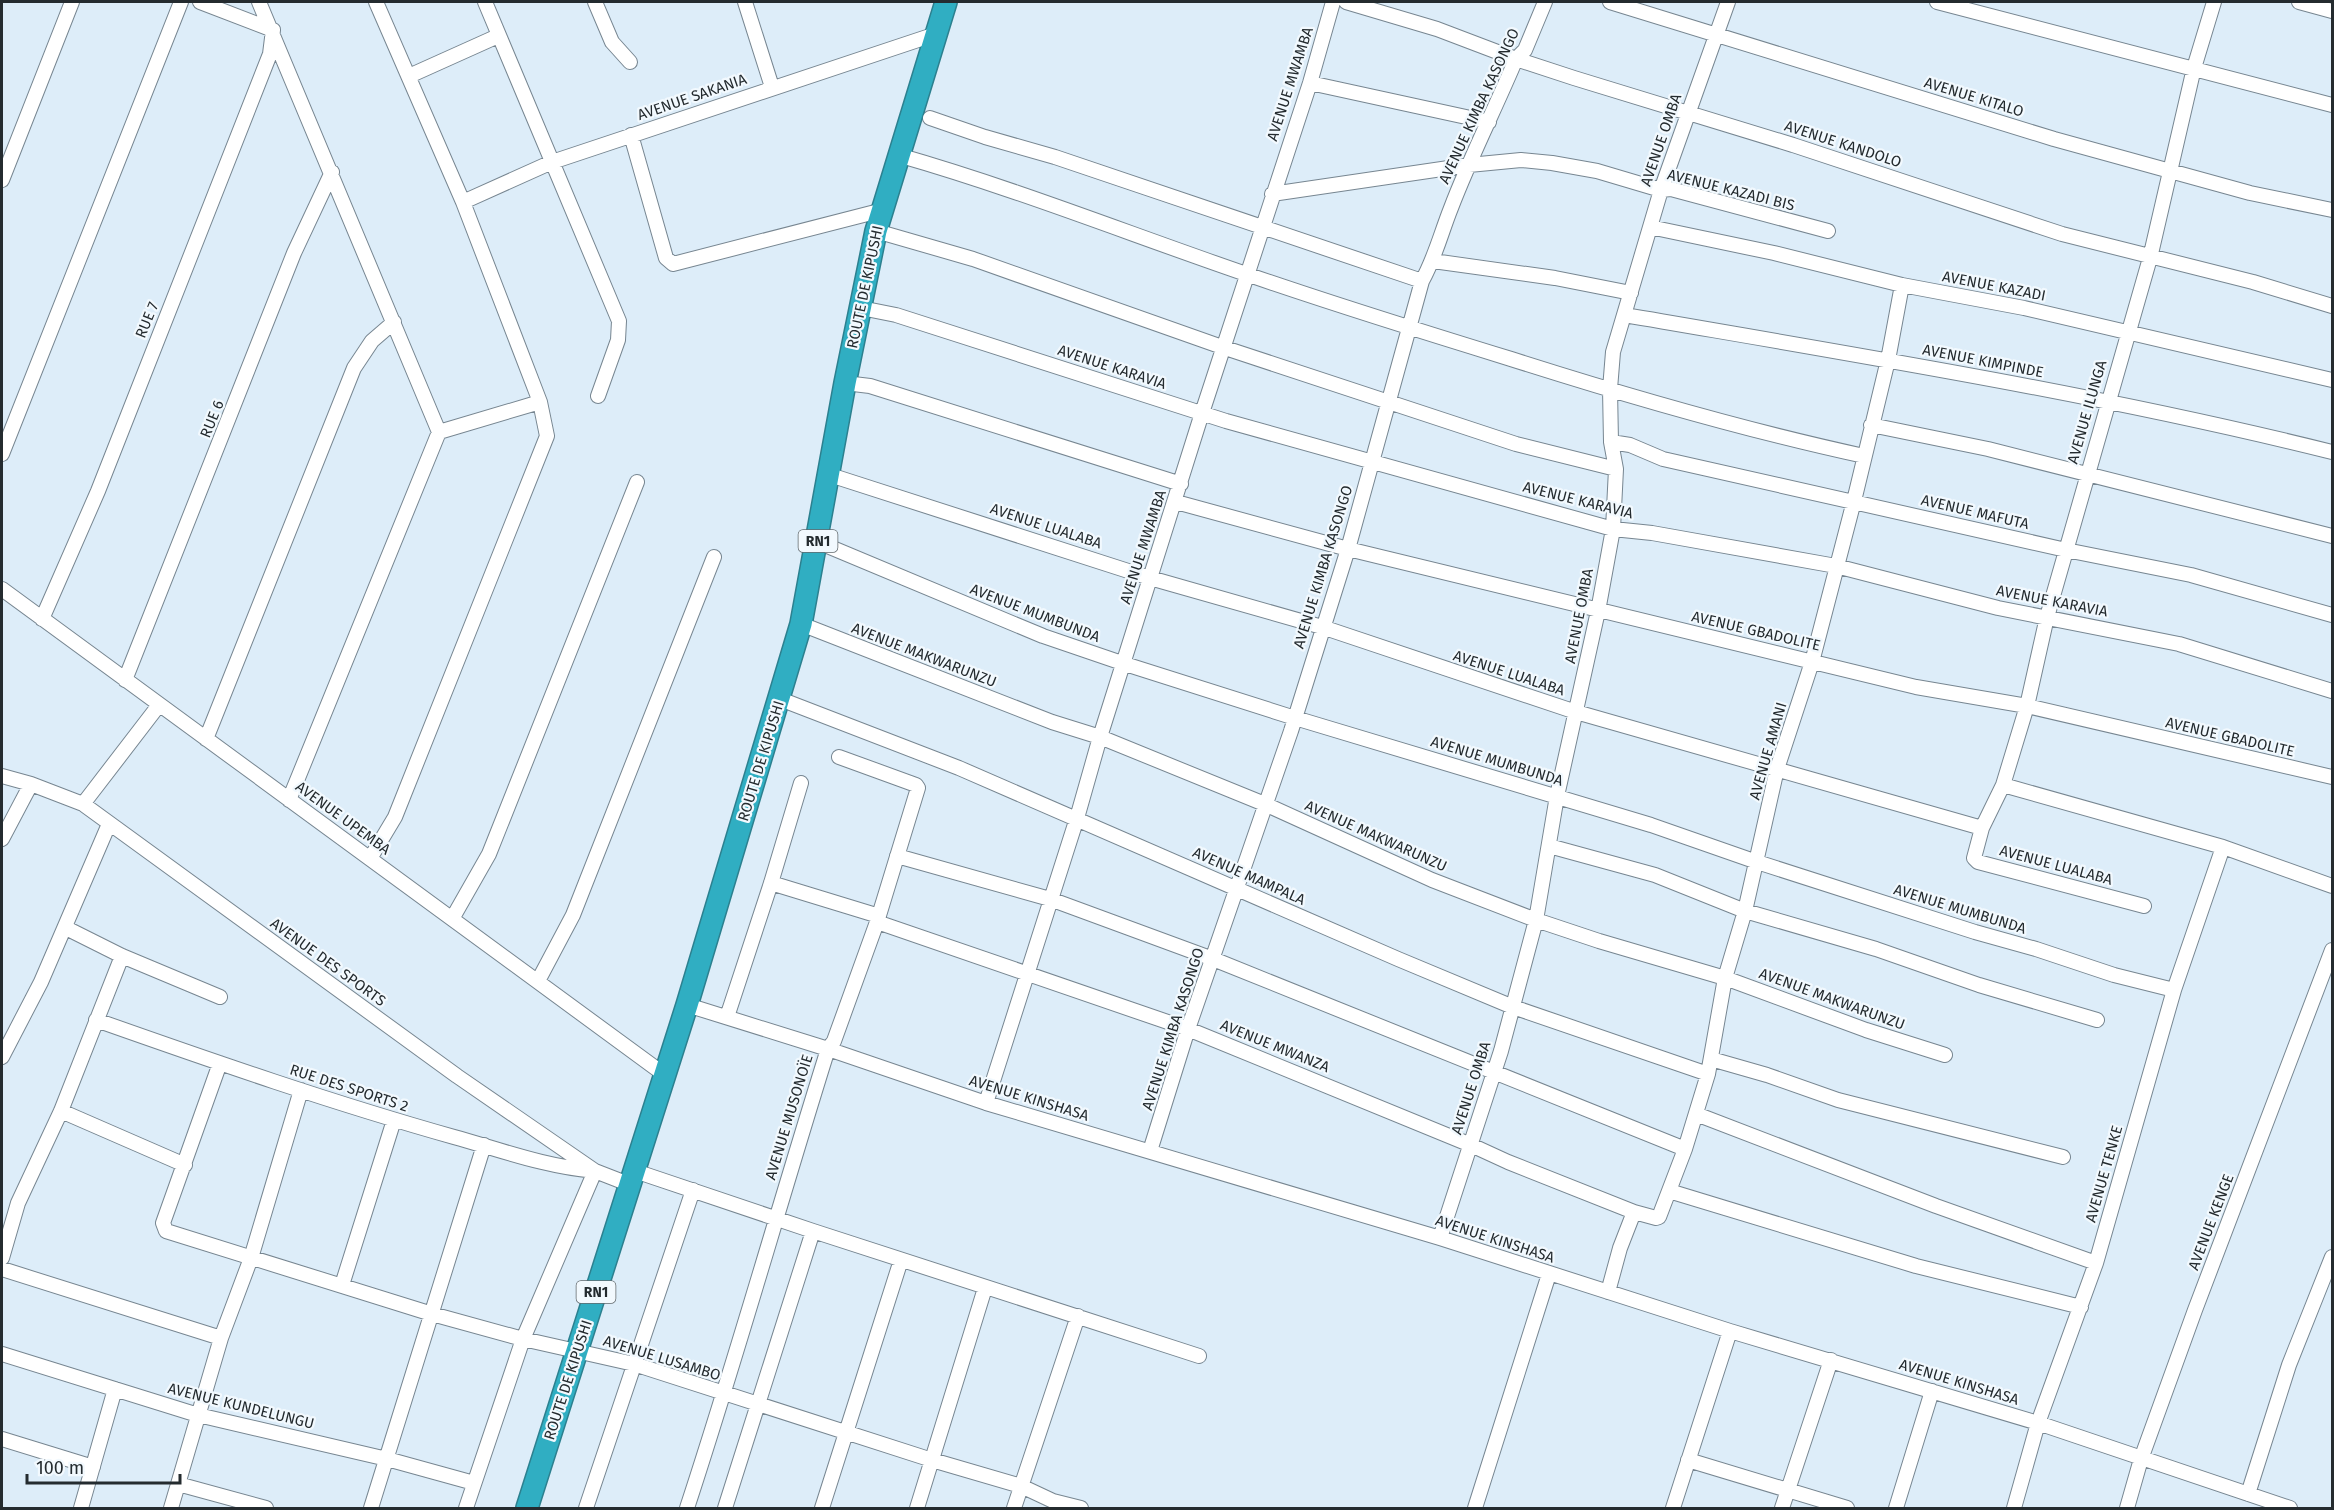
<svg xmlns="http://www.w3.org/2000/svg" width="2334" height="1510" viewBox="0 0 2334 1510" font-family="'Fira Sans',sans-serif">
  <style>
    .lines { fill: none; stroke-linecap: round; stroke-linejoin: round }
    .minor-casing { stroke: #778691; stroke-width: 16 }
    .highway-casing { stroke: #2c808f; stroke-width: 24 }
    .minor { stroke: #fff; stroke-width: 14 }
    .highway { stroke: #30aec2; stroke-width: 21 }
    .labels { text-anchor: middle; stroke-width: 4.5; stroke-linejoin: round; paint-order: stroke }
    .shield { fill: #f2f9fe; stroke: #62696d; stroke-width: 1.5 }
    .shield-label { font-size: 14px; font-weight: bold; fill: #242b2f }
    .street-label { font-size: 15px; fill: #242b2f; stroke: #f2f9fe }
  </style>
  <rect width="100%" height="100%" fill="#ddedf9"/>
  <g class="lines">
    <!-- minor casing -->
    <g class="minor-casing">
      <path id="minor" d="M 259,2 L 439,432
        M 485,2 L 619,321 L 618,340 L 598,396
        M 595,2 L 612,42 L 630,62
        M 745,2 L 772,87
        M 1346,2 L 1437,29 L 1516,59 L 1574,78 L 1793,145 L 2062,234 L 2253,282 L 2332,306
        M 1610,2 L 2054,139 L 2250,193 L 2332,210
        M 1937,2 L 2332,105
        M 2299,2 L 2332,11
        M 409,76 L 498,36
        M 1310,83 L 1489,122
        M 930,118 L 985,137 L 1055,157 L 1422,281
        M 631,135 L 666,258 L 673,264 L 883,210
        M 898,155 C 1017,189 1132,235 1249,275 C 1336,305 1423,332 1511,359 C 1627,396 1744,430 1864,456
        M 2,180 L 72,2
        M 1272,194 L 1469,165 L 1521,160 L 1552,163 L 1597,171 L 1661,190 L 1671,189 L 1828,231
        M 463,202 L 552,162 L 936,34
        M 1650,227 L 1774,253 L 1902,285 L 2024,308 L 2332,380
        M 876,231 L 973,259 L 1225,348 L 1516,444 L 1616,469
        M 1433,261 L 1555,278 L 1631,293
        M 861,308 L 896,315 L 1226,421 L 1613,529 L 1652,533 L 1836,566 L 1998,608 L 2179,644 L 2332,691
        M 1625,315 C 1862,356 2099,394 2332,452
        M 845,383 L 870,386 L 1181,484
        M 1871,425 L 1988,449 L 2332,536
        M 439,432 L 540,402
        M 1611,442 L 1630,445 L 1663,459 L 2066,550 L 2191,575 L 2332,615
        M 2,454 L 181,2
        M 830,475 L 1150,578 L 1322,627 L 1576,712 L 1982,828
        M 1176,502 L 1348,549 L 1916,687 L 2027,706 L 2332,777
        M 818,542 L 1043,636 L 1125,664 L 1295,718 L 1651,825 L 1757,862 L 1975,932 L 2036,949 L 2114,975 L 2174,990
        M 2,589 L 665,1075
        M 42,619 L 98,491 L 270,54 L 273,30 L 200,2
        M 801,624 L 1052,722 L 1100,737 L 1267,805 L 1432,880 L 1536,920 L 1599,941 L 1725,978 L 1866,1030 L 1945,1055
        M 125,680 L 294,253 L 332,172
        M 780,699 L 959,768 L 1398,959 L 1513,1007 L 1708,1074
        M 206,739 L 354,368 L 372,341 L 394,322
        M 2,776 L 31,784 L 83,804 L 457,1076 L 595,1171 L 631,1185
        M 2003,785 L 2223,847 L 2332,886
        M 289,800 L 439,432
        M 83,804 L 159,705
        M 2,839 L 31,784
        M 1549,846 L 1655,875 L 1745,911 L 1876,949 L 1979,985 L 2097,1020
        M 897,856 L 1050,899 L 1213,959 L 1685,1149
        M 371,857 L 395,817 L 547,436 L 540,402 L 463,202 L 376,2
        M 771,883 L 879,916
        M 2144,906 L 1978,862 L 1974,858 L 1982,828 L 2003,785 L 2027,706 L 2047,617 L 2150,258 L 2194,68 L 2214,2
        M 452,919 L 489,854 L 637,482
        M 877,922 L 1188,1029 L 1471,1145 L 1508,1162 L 1634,1212 L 1656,1218 L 1659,1217 L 1685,1149 L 1708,1074 L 1725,978 L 1745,911 L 1777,769 L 1812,662 L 1854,501 L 1888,360 L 1902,285
        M 66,928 L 122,956 L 220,997
        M 538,981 L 573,915 L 714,557
        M 687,1005 L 828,1049 L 986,1103 L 1440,1238 L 1730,1331 L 2038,1423 L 2290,1508
        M 727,1017 L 771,883 L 801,783
        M 96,1020 C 215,1062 333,1103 454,1137 C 501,1150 546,1167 595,1171 L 523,1339 L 466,1508
        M 2,1057 L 41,982 L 109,824
        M 1711,1059 L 1767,1075 L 1838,1100 L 2063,1157
        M 220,1063 L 163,1223 L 166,1231 L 432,1314 L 523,1339 L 634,1364 L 932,1460 L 1021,1486 L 1053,1501 L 1081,1508
        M 986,1103 L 1077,818 L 1100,737 L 1202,413 L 1310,83 L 1333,2
        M 61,1111 L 185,1165
        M 1696,1114 L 1936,1206 L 2096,1263
        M 1150,1151 L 1188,1029 L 1291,731 L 1348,549 L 1422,281 C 1435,258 1441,233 1451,208 C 1470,158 1495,109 1516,59 L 1525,50 L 1545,2
        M 635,1171 L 813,1231 L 1199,1356
        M 1669,1191 L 1916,1266 L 2081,1307
        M 1440,1238 L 1501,1051 L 1536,920 L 1557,796 L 1598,611 L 1613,529 L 1616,469 L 1611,442 L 1610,389 L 1613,352 L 1661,190 L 1728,2
        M 2,1258 L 18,1203 L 61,1111 L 122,956
        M 2,1269 L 221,1338
        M 342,1285 L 394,1120
        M 1608,1292 L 1620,1248 L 1634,1212
        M 2,1354 L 198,1415 L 387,1459 L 474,1483
        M 2,1439 L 93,1467
        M 1688,1460 L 1847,1508
        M 178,1484 L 266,1508
        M 2248,1494 L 2289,1365 L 2332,1257
        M 81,1508 L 115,1389
        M 171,1508 L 221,1338 L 251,1258 L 301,1090
        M 371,1508 L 484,1145
        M 586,1508 L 693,1190
        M 687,1508 C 737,1356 780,1202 828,1049 L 834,1041 L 877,922 L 918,788 L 916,785 L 839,757
        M 725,1508 L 813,1231
        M 822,1508 L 901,1260
        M 917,1508 L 985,1288
        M 1014,1508 L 1078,1316
        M 1475,1508 L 1549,1274
        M 1673,1508 L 1730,1331
        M 1782,1508 L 1831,1360
        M 1896,1508 L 1932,1391
        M 2014,1508 L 2038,1423 L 2096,1263 L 2174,990 L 2223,847
        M 2127,1508 L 2141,1459 L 2195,1310 L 2332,950"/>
    </g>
    <!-- highway casing -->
    <g class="highway-casing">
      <path id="highway" d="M 527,1508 L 687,1005 L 801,624 L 845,383 L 876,231 L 946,2"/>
    </g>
    <!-- minor -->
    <use href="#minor" class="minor"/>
    <!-- highway -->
    <use href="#highway" class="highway"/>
  </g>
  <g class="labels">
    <!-- shield labels -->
    <g class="shield">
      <rect x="798.5" y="530" width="39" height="22" rx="4.5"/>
      <rect x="576.5" y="1281" width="39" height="22" rx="4.5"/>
    </g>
    <g class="shield-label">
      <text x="818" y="546">RN1</text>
      <text x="596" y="1297">RN1</text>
    </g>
    <!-- street labels -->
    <g class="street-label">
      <text transform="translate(1290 84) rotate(-72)" y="5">AVENUE MWAMBA</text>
      <text transform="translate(692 97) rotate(-19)" y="5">AVENUE SAKANIA</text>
      <text transform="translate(1974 97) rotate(17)" y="5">AVENUE KITALO</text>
      <text transform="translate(1479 106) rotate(-65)" y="5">AVENUE KIMBA KASONGO</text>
      <text transform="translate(1661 140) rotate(-71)" y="5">AVENUE OMBA</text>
      <text transform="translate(1843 144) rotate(18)" y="5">AVENUE KANDOLO</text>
      <text transform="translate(1731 190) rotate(14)" y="5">AVENUE KAZADI BIS</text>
      <text transform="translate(1994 286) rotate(11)" y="5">AVENUE KAZADI</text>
      <text transform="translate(865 287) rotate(-78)" y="5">ROUTE DE KIPUSHI</text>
      <text transform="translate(147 320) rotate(-68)" y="5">RUE 7</text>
      <text transform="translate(1983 361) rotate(11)" y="5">AVENUE KIMPINDE</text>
      <text transform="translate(1112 367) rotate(18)" y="5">AVENUE KARAVIA</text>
      <text transform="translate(2087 412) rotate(-74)" y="5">AVENUE ILUNGA</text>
      <text transform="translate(212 419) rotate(-68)" y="5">RUE 6</text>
      <text transform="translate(1578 500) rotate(14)" y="5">AVENUE KARAVIA</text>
      <text transform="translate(1975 512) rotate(13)" y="5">AVENUE MAFUTA</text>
      <text transform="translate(1046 526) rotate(18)" y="5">AVENUE LUALABA</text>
      <text transform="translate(1143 547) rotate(-72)" y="5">AVENUE MWAMBA</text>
      <text transform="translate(1323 567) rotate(-73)" y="5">AVENUE KIMBA KASONGO</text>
      <text transform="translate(2052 601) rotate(11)" y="5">AVENUE KARAVIA</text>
      <text transform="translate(1035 613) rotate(21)" y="5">AVENUE MUMBUNDA</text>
      <text transform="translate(1579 616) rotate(-79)" y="5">AVENUE OMBA</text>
      <text transform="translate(1756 631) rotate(13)" y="5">AVENUE GBADOLITE</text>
      <text transform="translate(924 655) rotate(21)" y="5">AVENUE MAKWARUNZU</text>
      <text transform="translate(1509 673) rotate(18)" y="5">AVENUE LUALABA</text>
      <text transform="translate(2230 737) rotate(13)" y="5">AVENUE GBADOLITE</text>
      <text transform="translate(1768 751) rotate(-74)" y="5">AVENUE AMANI</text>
      <text transform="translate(761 761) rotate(-73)" y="5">ROUTE DE KIPUSHI</text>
      <text transform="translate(1497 761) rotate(17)" y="5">AVENUE MUMBUNDA</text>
      <text transform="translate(343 818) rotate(36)" y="5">AVENUE UPEMBA</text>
      <text transform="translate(1376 836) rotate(24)" y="5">AVENUE MAKWARUNZU</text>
      <text transform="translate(2056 865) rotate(15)" y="5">AVENUE LUALABA</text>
      <text transform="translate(1249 876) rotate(24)" y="5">AVENUE MAMPALA</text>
      <text transform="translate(1960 909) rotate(17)" y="5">AVENUE MUMBUNDA</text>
      <text transform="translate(328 962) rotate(36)" y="5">AVENUE DES SPORTS</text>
      <text transform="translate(1832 999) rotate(20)" y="5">AVENUE MAKWARUNZU</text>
      <text transform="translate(1173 1029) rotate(-72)" y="5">AVENUE KIMBA KASONGO</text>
      <text transform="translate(1275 1046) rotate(22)" y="5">AVENUE MWANZA</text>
      <text transform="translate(349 1088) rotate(18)" y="5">RUE DES SPORTS 2</text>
      <text transform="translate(1471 1088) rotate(-72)" y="5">AVENUE OMBA</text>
      <text transform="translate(1029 1098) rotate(17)" y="5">AVENUE KINSHASA</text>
      <text transform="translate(789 1117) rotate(-73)" y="5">AVENUE MUSONOÏE</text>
      <text transform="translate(2104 1174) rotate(-74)" y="5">AVENUE TENKE</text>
      <text transform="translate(2211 1222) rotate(-69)" y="5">AVENUE KENGE</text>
      <text transform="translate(1495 1239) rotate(18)" y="5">AVENUE KINSHASA</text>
      <text transform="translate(662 1358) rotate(17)" y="5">AVENUE LUSAMBO</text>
      <text transform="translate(568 1380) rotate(-72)" y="5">ROUTE DE KIPUSHI</text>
      <text transform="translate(1959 1382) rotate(17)" y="5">AVENUE KINSHASA</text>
      <text transform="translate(241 1406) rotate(14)" y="5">AVENUE KUNDELUNGU</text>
    </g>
  </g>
  <!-- border -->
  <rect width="2334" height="1510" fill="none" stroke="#242b2f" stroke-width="6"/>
  <!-- scale -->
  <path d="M27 1474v9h153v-9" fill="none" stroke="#242b2f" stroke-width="3"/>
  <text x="36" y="1474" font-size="18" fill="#242b2f" stroke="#f2f9fe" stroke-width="4.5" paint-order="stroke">100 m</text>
</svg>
